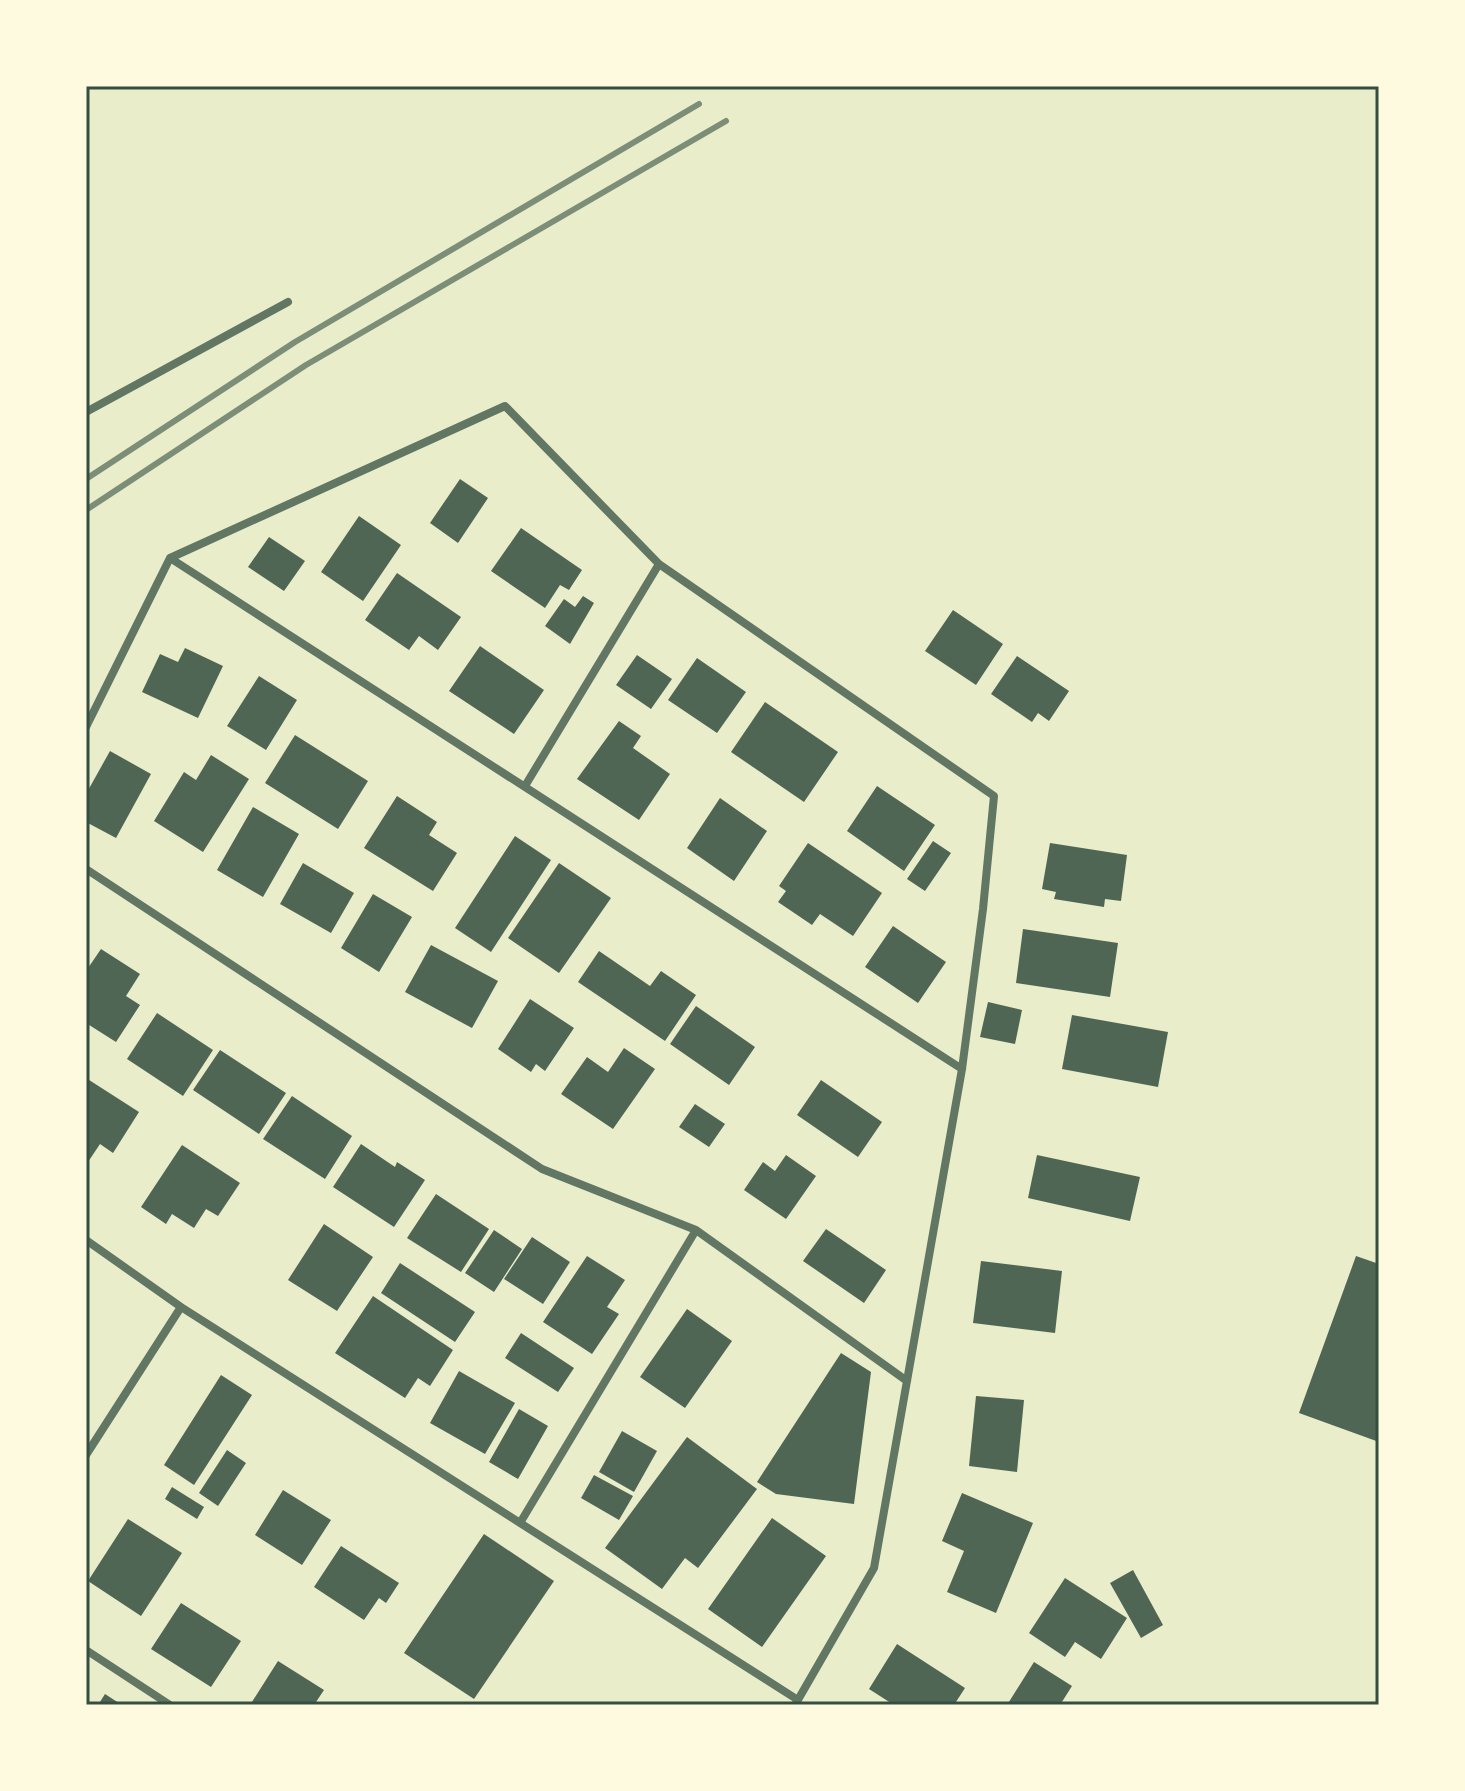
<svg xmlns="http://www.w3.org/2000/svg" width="1465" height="1791" viewBox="0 0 1465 1791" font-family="'Roboto Serif',serif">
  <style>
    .building { fill: #4f6655 }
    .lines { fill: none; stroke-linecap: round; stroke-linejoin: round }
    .minor { stroke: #617663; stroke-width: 8 }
    .rail { stroke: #7c8e77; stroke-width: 6 }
    .neatline { fill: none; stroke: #344e41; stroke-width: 3 }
  </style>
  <rect width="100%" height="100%" fill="#e9edc9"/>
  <!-- building -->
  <path class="building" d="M 460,479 L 488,498 L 458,543 L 430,523 Z
    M 359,516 L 401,545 L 363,601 L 321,572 Z
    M 521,528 L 582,570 L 569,590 L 560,585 L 545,608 L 491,571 Z
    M 269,537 L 305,561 L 284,591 L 248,567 Z
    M 397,573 L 461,617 L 438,650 L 419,636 L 409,650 L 365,620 Z
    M 583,596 L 594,603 L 570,644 L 545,626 L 564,599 L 575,607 Z
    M 953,610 L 1003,644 L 976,685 L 925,651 Z
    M 480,646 L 544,690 L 514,734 L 449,691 Z
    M 185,648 L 223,666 L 198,718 L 142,692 L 160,654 L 178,662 Z
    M 637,655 L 672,679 L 651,709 L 616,685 Z
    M 1017,656 L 1069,691 L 1049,721 L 1038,713 L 1032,722 L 991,694 Z
    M 697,658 L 746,692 L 717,733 L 668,700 Z
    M 259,676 L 297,700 L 266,750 L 227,726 Z
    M 765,702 L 838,752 L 804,802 L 731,752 Z
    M 619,721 L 641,736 L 633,748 L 670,774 L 639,820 L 577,779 Z
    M 295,735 L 368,781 L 338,829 L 265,783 Z
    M 110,751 L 151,774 L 116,838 L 86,822 L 86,794 Z
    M 211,755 L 249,779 L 203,852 L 154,821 L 184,772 L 196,780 Z
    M 877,786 L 935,825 L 904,871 L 847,831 Z
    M 397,796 L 437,822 L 429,835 L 457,853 L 433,891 L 364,848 Z
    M 720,798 L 767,831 L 734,881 L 687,848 Z
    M 253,807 L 299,834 L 263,897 L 217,870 Z
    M 515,836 L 551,860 L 491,952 L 455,928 Z
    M 933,841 L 951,853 L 925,891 L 907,879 Z
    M 808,843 L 882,893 L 853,936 L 820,914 L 812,925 L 778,902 L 786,891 L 779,886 Z
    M 1050,843 L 1127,855 L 1121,901 L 1105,899 L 1104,907 L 1054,899 L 1056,892 L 1042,889 Z
    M 303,863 L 354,893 L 331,933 L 280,904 Z
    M 559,863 L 611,898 L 559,973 L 508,938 Z
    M 373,894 L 412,917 L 379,972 L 341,948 Z
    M 893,926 L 946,962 L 918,1003 L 865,967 Z
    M 1023,929 L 1118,943 L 1110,997 L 1016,983 Z
    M 431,945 L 498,981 L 472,1028 L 405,992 Z
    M 101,949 L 140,974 L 126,996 L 140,1005 L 116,1042 L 86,1023 L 86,971 Z
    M 599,951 L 650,986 L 661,971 L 696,995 L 665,1041 L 578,982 Z
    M 530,999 L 574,1028 L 545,1071 L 536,1064 L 531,1072 L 498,1049 Z
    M 988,1002 L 1022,1010 L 1015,1044 L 980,1037 Z
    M 696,1006 L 755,1047 L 729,1085 L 670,1044 Z
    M 157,1013 L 213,1050 L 183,1096 L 127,1059 Z
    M 1072,1015 L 1168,1032 L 1158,1087 L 1062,1069 Z
    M 624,1048 L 655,1069 L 613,1129 L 561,1094 L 587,1057 L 608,1072 Z
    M 220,1050 L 286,1093 L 259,1134 L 193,1090 Z
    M 86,1078 L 139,1112 L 113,1153 L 100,1144 L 88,1162 L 86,1160 Z
    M 821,1080 L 882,1122 L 858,1157 L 797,1115 Z
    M 292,1096 L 352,1136 L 325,1179 L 263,1139 Z
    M 695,1104 L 725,1124 L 709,1147 L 679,1127 Z
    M 361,1144 L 395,1167 L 397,1162 L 425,1180 L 394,1227 L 333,1187 Z
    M 182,1145 L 240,1183 L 218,1216 L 206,1209 L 194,1228 L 172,1214 L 166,1224 L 141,1207 Z
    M 786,1155 L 816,1176 L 786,1219 L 744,1190 L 763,1162 L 775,1171 Z
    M 1037,1155 L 1140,1177 L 1130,1221 L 1028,1198 Z
    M 436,1194 L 489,1229 L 461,1272 L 407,1238 Z
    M 324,1224 L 373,1257 L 337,1311 L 288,1280 Z
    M 826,1229 L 886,1270 L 864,1303 L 803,1261 Z
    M 494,1230 L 522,1249 L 494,1292 L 465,1273 Z
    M 532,1237 L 570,1262 L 543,1304 L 504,1279 Z
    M 587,1256 L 625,1280 L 607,1307 L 619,1314 L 592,1354 L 543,1322 Z
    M 1356,1256 L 1379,1264 L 1379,1442 L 1299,1413 Z
    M 981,1261 L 1062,1271 L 1055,1333 L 973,1323 Z
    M 400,1263 L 475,1312 L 455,1342 L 381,1293 Z
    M 373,1296 L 453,1350 L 430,1386 L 418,1378 L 405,1398 L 335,1353 Z
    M 687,1309 L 732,1341 L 685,1408 L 640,1377 Z
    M 521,1333 L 574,1368 L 558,1392 L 505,1358 Z
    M 841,1353 L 871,1372 L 854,1504 L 776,1494 L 757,1482 Z
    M 459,1371 L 515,1403 L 485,1454 L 430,1423 Z
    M 221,1375 L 252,1395 L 194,1485 L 164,1465 Z
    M 976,1396 L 1024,1400 L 1017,1472 L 969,1466 Z
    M 519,1409 L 548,1426 L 518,1479 L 489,1462 Z
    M 622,1431 L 657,1451 L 634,1492 L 599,1472 Z
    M 687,1437 L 757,1489 L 698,1568 L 685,1558 L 662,1589 L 605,1548 Z
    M 227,1450 L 246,1463 L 218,1506 L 199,1493 Z
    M 594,1475 L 633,1496 L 619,1520 L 581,1498 Z
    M 172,1487 L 204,1507 L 197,1519 L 165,1499 Z
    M 283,1490 L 331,1520 L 302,1565 L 255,1535 Z
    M 962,1493 L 1033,1523 L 996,1613 L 947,1592 L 964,1551 L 942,1541 Z
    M 772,1518 L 826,1556 L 762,1647 L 708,1609 Z
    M 128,1519 L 182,1553 L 141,1616 L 88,1581 Z
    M 484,1534 L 554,1581 L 474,1699 L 404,1653 Z
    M 341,1546 L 399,1583 L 386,1603 L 379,1598 L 364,1620 L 314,1587 Z
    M 1133,1570 L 1163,1625 L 1141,1638 L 1110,1583 Z
    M 1065,1578 L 1127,1618 L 1101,1659 L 1075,1642 L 1065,1657 L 1029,1633 Z
    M 181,1603 L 241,1641 L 211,1687 L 151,1649 Z
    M 897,1644 L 965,1688 L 954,1705 L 894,1705 L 869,1689 Z
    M 278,1661 L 324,1690 L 314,1705 L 250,1705 Z
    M 1034,1662 L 1072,1686 L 1060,1705 L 1007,1705 Z
    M 105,1694 L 122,1705 L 98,1705 Z"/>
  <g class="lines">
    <!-- minor -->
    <path class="minor" d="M 86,412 L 288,302
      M 170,558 L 962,1069
      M 86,727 L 170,558 L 505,406 L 659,564 L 994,796 L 983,909 L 962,1069 L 874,1568 L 795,1705
      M 525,786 L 659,564
      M 86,869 L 542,1169 L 696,1230 L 907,1381
      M 86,1240 L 181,1307 L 798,1700
      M 86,1455 L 181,1307
      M 520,1523 L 696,1230
      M 86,1650 L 170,1705"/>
    <!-- rail -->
    <path class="rail" d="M 86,479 L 295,342 L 699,104
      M 86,510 L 306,365 L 726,121"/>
  </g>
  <!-- border -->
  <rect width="1465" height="1791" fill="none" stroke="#fefae0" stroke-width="176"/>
  <rect x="88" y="88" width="1289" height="1615" class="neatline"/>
</svg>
